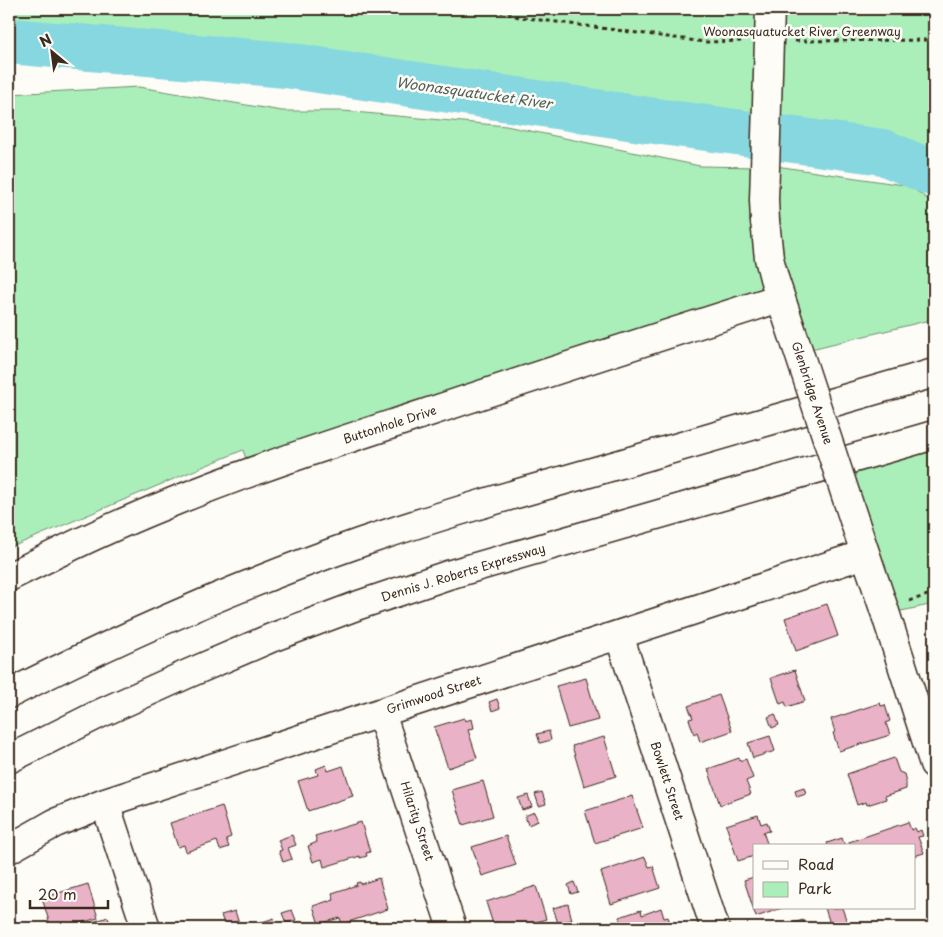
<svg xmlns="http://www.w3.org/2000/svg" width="943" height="937" viewBox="0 0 943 937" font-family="'Playpen Sans',sans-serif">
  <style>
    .green { fill: #aaefb9; stroke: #728c6c }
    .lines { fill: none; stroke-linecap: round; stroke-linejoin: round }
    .river { stroke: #86d7df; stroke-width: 46 }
    .building { fill: #e9b2c7; stroke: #3b2a1e }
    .minor-casing { stroke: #3b2a1e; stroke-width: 31 }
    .major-casing { stroke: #3b2a1e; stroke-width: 31 }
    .highway-casing { stroke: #3b2a1e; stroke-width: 31 }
    .path { stroke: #3b2a1e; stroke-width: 3; stroke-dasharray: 4 4; stroke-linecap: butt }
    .minor { stroke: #fdfcf7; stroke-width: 28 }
    .major { stroke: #fdfcf7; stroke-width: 28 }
    .highway { stroke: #fdfcf7; stroke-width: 28 }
    .major-bridge-casing { stroke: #3b2a1e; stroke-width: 31; stroke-linecap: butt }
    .major-bridge { stroke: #fdfcf7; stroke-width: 28 }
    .labels { text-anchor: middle; stroke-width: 5; stroke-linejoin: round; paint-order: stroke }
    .street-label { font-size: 12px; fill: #3b2a1e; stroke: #fdfcf7 }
    .water-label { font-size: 14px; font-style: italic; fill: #525e58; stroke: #fdfcf7 }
  </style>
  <rect width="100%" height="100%" fill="#fdfcf7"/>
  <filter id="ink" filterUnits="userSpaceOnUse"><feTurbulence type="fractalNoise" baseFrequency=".02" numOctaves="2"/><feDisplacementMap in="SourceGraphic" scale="10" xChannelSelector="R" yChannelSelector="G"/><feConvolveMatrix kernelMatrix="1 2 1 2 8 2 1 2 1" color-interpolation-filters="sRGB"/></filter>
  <g filter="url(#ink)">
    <!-- green -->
    <path class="green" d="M 9,9 L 934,9 L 934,162 L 892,139 L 773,115 L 680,120 L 614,103 L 405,76 L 306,58 L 188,52 L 135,38 L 51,55 L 9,45 Z
      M 139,87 L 282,111 L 343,111 L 506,126 L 700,166 L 757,167 L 776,166 L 910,186 L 934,204 L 934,319 L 803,351 L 782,312 L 247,462 L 243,450 L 9,548 L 9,94 Z
      M 934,442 L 934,604 L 892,613 L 838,473 Z"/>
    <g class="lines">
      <!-- river -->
      <path class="river" d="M 9,41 L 286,65 L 648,120 L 883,152 L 934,174"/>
    </g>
    <!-- building -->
    <path class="building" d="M 827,604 L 838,636 L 796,651 L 785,618 Z
      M 795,670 L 805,701 L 787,707 L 785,702 L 780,704 L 771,678 Z
      M 586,678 L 598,720 L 568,728 L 556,686 Z
      M 719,695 L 732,731 L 700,742 L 697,732 L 694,734 L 689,719 L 693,718 L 688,706 Z
      M 497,699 L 500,708 L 492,711 L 489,702 Z
      M 880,703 L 881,706 L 885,705 L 890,721 L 886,723 L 890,735 L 839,751 L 833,733 L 835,732 L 831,719 Z
      M 775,714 L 779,725 L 772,728 L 768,717 Z
      M 464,718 L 465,721 L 472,719 L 474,728 L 468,730 L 477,758 L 448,768 L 434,727 Z
      M 549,731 L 551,740 L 540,743 L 537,734 Z
      M 770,736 L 775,751 L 753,758 L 748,743 Z
      M 604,737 L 616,776 L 584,786 L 572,746 Z
      M 739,758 L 740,761 L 746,759 L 753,778 L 746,781 L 751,794 L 720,805 L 708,769 Z
      M 894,758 L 899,772 L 904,774 L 906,782 L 906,789 L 885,796 L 886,799 L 867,805 L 866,802 L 857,805 L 847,774 Z
      M 326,765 L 328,771 L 343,766 L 353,796 L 308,811 L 298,781 L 318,775 L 316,769 Z
      M 483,781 L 493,816 L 463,825 L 452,790 Z
      M 804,788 L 806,794 L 797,797 L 795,791 Z
      M 542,792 L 546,804 L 539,806 L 535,794 Z
      M 528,795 L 532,807 L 522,810 L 518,798 Z
      M 632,796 L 643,828 L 595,843 L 585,811 Z
      M 222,806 L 231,837 L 226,839 L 229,847 L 220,850 L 217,841 L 186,852 L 184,845 L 178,847 L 170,823 Z
      M 534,812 L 538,821 L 528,825 L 525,816 Z
      M 758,815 L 761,824 L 767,822 L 770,831 L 763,832 L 768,846 L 754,846 L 754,856 L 738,861 L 726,825 Z
      M 361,822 L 370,852 L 366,853 L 367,856 L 360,858 L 360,856 L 324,867 L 322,859 L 313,862 L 308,846 L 317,842 L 315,836 Z
      M 908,822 L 911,830 L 915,828 L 917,832 L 921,830 L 923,836 L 918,837 L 924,853 L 914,856 L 914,846 L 850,846 L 849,842 Z
      M 292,835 L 296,845 L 288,848 L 292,859 L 283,862 L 279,851 L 282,850 L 278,840 Z
      M 506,836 L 516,865 L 482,876 L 472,847 Z
      M 842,838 L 845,846 L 828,846 L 827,843 Z
      M 645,857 L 649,867 L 653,866 L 660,888 L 611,904 L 601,872 Z
      M 754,877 L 754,908 L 782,908 L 756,917 L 744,880 Z
      M 379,878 L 388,909 L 342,924 L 340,918 L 319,924 L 313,906 L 328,901 L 328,902 L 334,900 L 332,893 L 357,885 L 356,883 L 360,882 L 361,884 Z
      M 574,882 L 578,892 L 571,894 L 568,885 Z
      M 88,884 L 98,918 L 63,928 L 51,928 L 42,898 Z
      M 536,886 L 546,919 L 518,928 L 500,928 L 498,922 L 493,924 L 486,902 Z
      M 568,904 L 572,920 L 558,923 L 553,908 Z
      M 661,908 L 664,918 L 668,917 L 672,928 L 633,928 L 633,926 L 622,928 L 619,917 L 641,910 L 642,915 Z
      M 825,908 L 842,908 L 847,922 L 831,927 Z
      M 292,910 L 296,920 L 286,923 L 282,913 Z
      M 235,911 L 240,927 L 250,923 L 251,926 L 274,918 L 277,928 L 222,928 L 225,927 L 221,915 Z
      M 108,917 L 111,928 L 75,928 Z
      M 803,920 L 806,928 L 778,928 Z"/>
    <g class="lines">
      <!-- minor casing -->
      <g class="minor-casing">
        <path id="minor" d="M 9,577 C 62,550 115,525 170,503 C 253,469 338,442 423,414 C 542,374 661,336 780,298
          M 619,635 L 715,928
          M 381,713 L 452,928
          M 105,803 L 146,928
          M 9,849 L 55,823 L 105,803 L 865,554"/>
      </g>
      <!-- major casing -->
      <g class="major-casing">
        <path id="major" d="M 765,221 L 769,258 L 774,278 L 796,344
          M 855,523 L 884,609 L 934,764"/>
      </g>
      <!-- highway casing -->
      <g class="highway-casing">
        <path id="highway" d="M 9,694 C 123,636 241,584 362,542 C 441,515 522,492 603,469 C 713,437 824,405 934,373
          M 9,759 L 99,714 L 185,675 L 271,638 L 359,605 L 448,575 L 934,435"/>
      </g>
      <!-- path -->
      <path class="path" d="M 492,9 L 519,17 L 705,42 L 744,41
        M 795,41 L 934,40
        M 909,601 L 934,593"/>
      <!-- minor -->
      <use href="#minor" class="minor"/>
      <!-- major -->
      <use href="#major" class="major"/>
      <!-- highway -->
      <use href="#highway" class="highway"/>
      <!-- major-bridge casing -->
      <g class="major-bridge-casing">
        <path id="major-bridge" d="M 765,221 L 764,200 L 770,9
          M 796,344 L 855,523"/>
      </g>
      <!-- major-bridge -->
      <use href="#major-bridge" class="major-bridge"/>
    </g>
  </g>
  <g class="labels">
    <!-- street labels -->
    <g class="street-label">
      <text x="802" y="36">Woonasquatucket River Greenway</text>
      <text transform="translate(812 393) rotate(72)" y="4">Glenbridge Avenue</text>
      <text transform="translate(390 425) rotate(-18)" y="4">Buttonhole Drive</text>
      <text transform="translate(463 573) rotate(-17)" y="4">Dennis J. Roberts Expressway</text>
      <text transform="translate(434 695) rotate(-18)" y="4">Grimwood Street</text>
      <text transform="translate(667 781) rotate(72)" y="4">Bowlett Street</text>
      <text transform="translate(417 821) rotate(72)" y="4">Hilarity Street</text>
    </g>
    <!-- water labels -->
    <g class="water-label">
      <text transform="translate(474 93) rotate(8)" y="5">Woonasquatucket River</text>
    </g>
  </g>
  <!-- margin -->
  <rect width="943" height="937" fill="none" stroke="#fdfcf7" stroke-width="30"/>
  <rect x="15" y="15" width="913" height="907" fill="none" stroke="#3b2a1e" stroke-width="2" filter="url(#ink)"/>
  <!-- legend -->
  <rect x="753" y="844" width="162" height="65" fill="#fdfcf7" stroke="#afa8a0"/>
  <rect x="763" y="861" width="25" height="8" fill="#fdfcf7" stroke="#afa8a0"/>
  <text x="798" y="870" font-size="15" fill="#3b2a1e">Road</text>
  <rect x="763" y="882" width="25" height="15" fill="#aaefb9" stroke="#afa8a0"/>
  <text x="798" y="894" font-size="15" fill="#3b2a1e">Park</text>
  <!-- north arrow -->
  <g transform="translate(52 52) rotate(331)" stroke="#fdfcf7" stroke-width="4" paint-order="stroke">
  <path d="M0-4L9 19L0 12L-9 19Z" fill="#3b2a1e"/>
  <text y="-8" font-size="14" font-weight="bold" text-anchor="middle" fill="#3b2a1e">N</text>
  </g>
  <!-- scale -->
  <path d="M30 900v8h78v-8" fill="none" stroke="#3b2a1e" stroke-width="2.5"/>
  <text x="38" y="900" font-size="15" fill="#3b2a1e" stroke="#fdfcf7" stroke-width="4" paint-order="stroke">20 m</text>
</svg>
